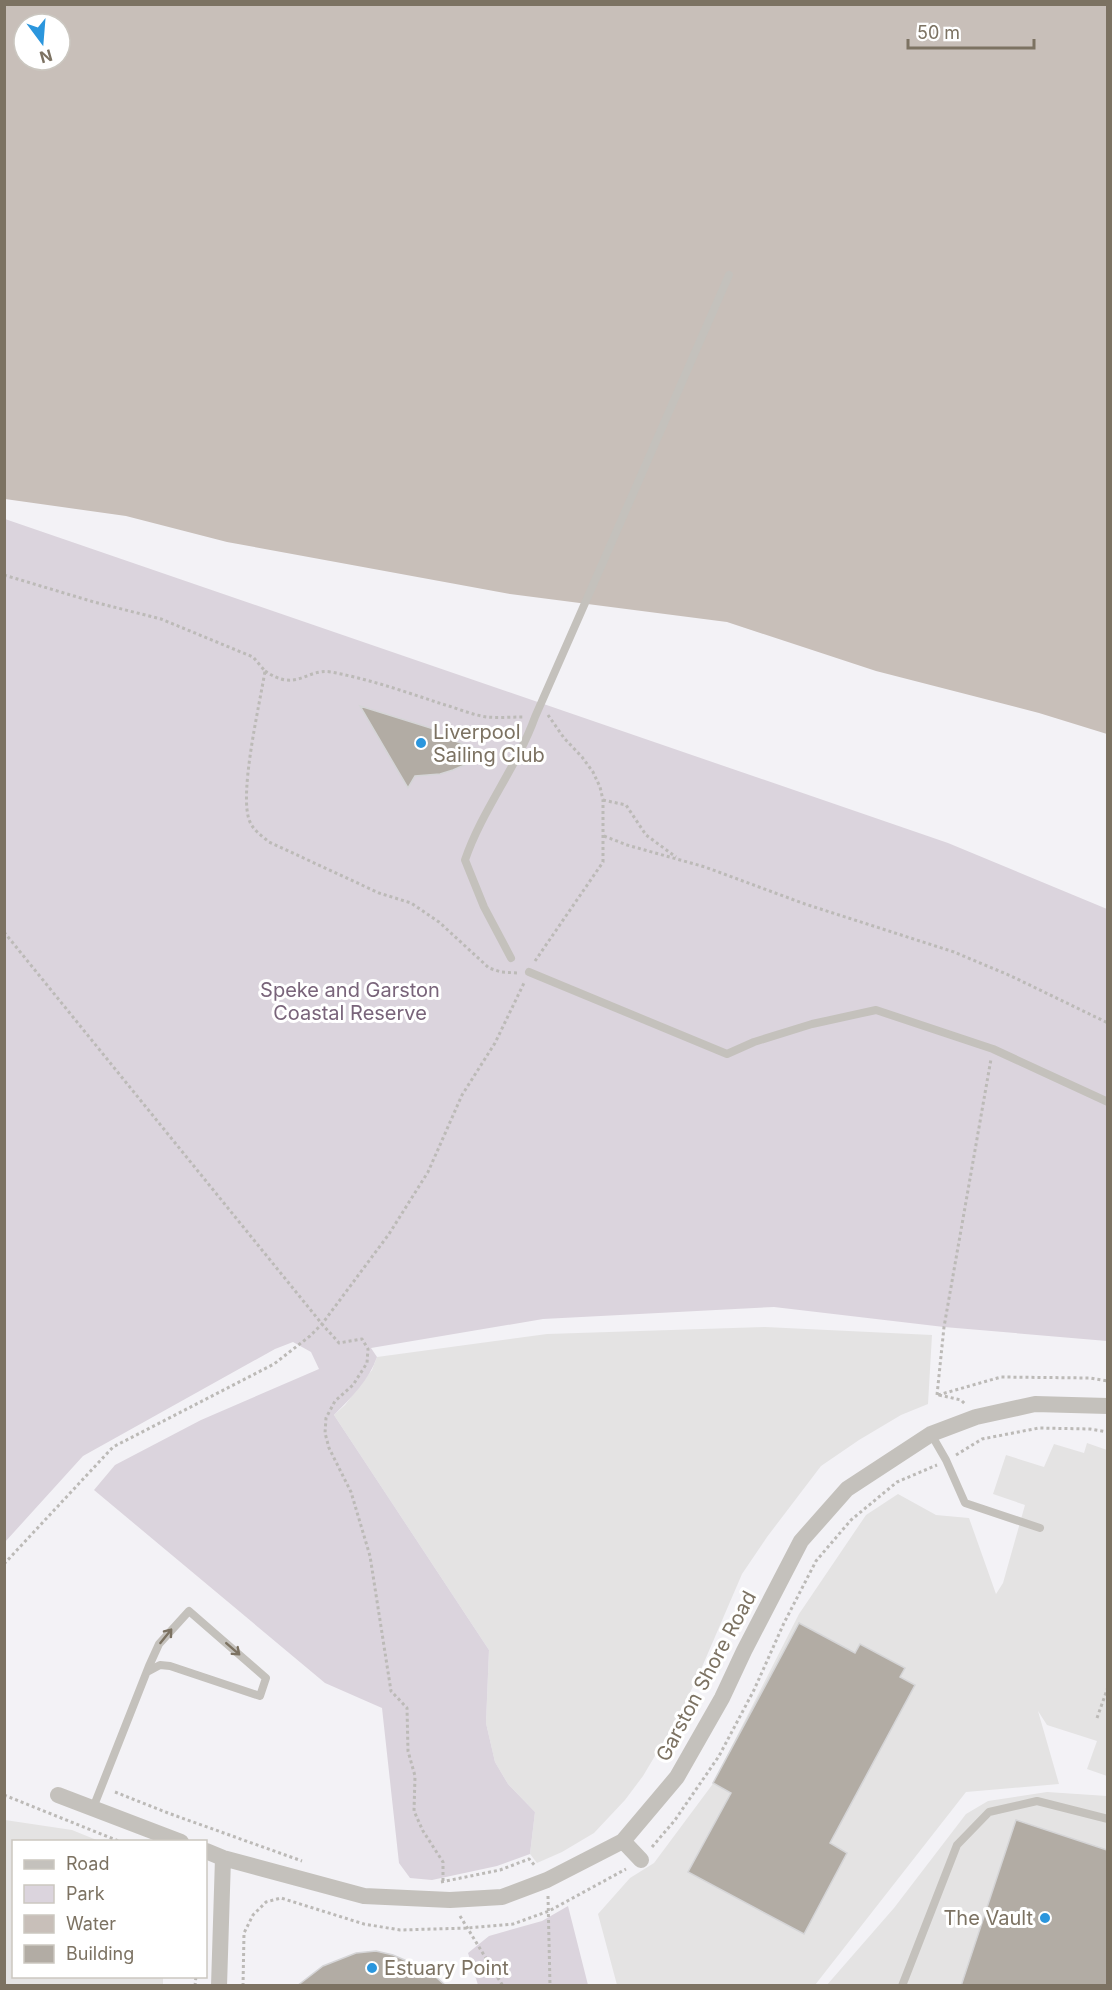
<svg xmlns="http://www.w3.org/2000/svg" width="1112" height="1990" viewBox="0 0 1112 1990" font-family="Inter,sans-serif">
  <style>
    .built { fill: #e4e3e3 }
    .green { fill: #dbd4dd }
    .water { fill: #c8bfb9; fill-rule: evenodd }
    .building { fill: #b2aca4; stroke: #d5d5d7; stroke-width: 1.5 }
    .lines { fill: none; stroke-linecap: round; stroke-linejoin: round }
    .path { stroke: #bcbab7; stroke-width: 3; stroke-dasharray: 3 3; stroke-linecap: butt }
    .lane { stroke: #c4c1bc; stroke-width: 8 }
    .street { stroke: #c4c1bc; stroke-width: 16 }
    .oneway { stroke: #7c7262 }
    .poi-dot { fill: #2b96dd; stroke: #fff; stroke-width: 2 }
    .labels { text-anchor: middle; stroke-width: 6; stroke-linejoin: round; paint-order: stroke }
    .poi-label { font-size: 20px; fill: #7c7262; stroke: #fff; text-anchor: start }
    .park-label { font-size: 20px; fill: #79647a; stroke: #fff }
    .street-label { font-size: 20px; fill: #7c7262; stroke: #fff }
  </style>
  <rect width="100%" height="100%" fill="#f3f2f6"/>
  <!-- built -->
  <path class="built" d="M 765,1327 L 932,1335 L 928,1404 L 901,1415 L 859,1440 L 821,1466 L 767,1537 L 742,1574 L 702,1667 L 680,1714 L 643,1776 L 625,1800 L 594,1833 L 562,1852 L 537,1863 L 530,1854 L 535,1812 L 508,1784 L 495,1762 L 486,1723 L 489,1650 L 334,1415 L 345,1405 L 372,1370 L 377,1357 L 547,1334 Z
    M 1087,1443 L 1107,1450 L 1107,1776 L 1087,1769 L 1097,1741 L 1047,1725 L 1038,1711 L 1059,1784 L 966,1792 L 815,1985 L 617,1985 L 598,1914 L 630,1878 L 654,1863 L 712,1785 L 799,1614 L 866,1515 L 898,1494 L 936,1515 L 969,1518 L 996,1594 L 1003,1583 L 1025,1505 L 993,1494 L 1006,1455 L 1044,1467 L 1054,1444 L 1084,1453 Z
    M 1047,1792 L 1107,1796 L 1107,1985 L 826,1986 L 894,1908 L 966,1814 L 988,1801 Z
    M 5,1820 L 72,1830 L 99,1841 L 14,1842 L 14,1976 L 163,1977 L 163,1985 L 5,1985 Z"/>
  <!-- green -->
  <path class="green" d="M 5,519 L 948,843 L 1107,909 L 1107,1341 L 944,1327 L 774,1307 L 543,1319 L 371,1348 L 377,1357 C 369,1380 351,1398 334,1415 L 489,1650 L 486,1723 L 495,1762 L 508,1784 L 535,1812 L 530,1854 L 497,1866 L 432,1880 L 410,1878 L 399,1863 L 382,1708 L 325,1683 L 94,1490 L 115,1465 L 201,1420 L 319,1369 L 311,1352 L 293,1342 L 275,1349 L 83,1456 L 5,1542 Z
    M 568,1906 L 588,1985 L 478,1985 L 468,1953 L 489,1936 L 542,1921 Z"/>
  <!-- water -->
  <path class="water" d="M 5,5 L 1107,5 L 1107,734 L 1039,713 L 876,671 L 727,622 L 510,594 L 227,542 L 126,516 L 5,499 ZM 24,24 L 60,24 L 60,60 L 24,60 Z"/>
  <!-- building -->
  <path class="building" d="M 360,706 L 437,730 L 435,734 L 486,752 L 476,760 L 453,770 L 440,774 L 415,776 L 408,788 Z
    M 799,1623 L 855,1653 L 860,1644 L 905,1668 L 900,1677 L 915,1685 L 830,1843 L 847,1853 L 804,1934 L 688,1872 L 731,1793 L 713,1783 Z
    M 1016,1820 L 1107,1850 L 1107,1986 L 961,1986 Z
    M 376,1951 L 393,1955 L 428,1970 L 446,1986 L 297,1986 L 323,1966 L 356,1953 Z"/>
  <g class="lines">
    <!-- path -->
    <path class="path" d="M 4,575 L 94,602 L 161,619 L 253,657 L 265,671 C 260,703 238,796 250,822 C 254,831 262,836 269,842 L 379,893 L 411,903 L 439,922 L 489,968 L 501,972 L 517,973
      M 265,671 C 297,693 306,668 331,672 C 369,679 406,692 442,704 C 457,708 472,715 487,717 C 499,718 512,717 524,717
      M 603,800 L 626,805 L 646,835 L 676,857
      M 604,836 L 627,845 L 705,867 L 805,904 L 954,952 L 1011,976 L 1108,1023
      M 4,932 L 322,1324 L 339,1343 L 362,1339 L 368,1349 L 367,1363 L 353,1385 L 335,1401 L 326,1418 L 325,1433 L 329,1448 L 351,1492 L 370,1556 L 391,1691 L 407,1708 L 408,1751 L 415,1776 L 414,1811 L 423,1831 L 443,1862 L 443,1884
      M 535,961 L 603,862 L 603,800 L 600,787 L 593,772 L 582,757 L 564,738 L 548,715
      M 937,1395 L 944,1327 L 991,1059
      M 938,1395 L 1001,1377 L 1090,1378 L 1108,1381
      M 939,1395 L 961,1400 L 966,1405
      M 956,1455 L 982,1439 L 1039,1428 L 1090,1429 L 1108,1432
      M 4,1564 L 113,1447 L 274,1364 L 310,1336 L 322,1324 L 389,1234 L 428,1172 L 462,1095 L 495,1043 L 524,983
      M 1097,1718 L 1108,1687
      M 115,1792 L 168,1813 L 302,1861
      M 4,1795 L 121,1842
      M 652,1847 L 675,1820 L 719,1756 L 754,1690 L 784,1623 L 816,1561 L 851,1520 L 897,1482 L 937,1465
      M 441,1882 L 500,1870 L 529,1859 L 536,1867
      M 548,1896 L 550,1986
      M 460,1916 L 503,1986
      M 195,1986 L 196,1976
      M 243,1986 L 244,1933 L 253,1915 L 266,1902 L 281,1898 L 364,1924 L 400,1930 L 468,1928 L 513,1924 L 549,1911 L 626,1869"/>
    <!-- lane -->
    <path class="lane" d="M 511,958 L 484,907 L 465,860 C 482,810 517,767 535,717 L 729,275
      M 529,972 L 727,1054 L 754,1042 L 812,1024 L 876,1010 L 993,1049 L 1108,1102
      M 931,1434 L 946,1460 L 965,1503 L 1040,1528
      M 93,1808 L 149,1666 L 159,1644 L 189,1611 L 266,1678 L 260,1696 L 170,1666 L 160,1665 L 147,1672
      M 902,1986 L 957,1845 L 989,1812 L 1037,1801 L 1108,1819"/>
    <!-- street -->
    <path class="street" d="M 58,1795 L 181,1842
      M 623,1841 L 641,1860
      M 206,1851 L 223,1858 L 364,1896 L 450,1900 L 502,1897 L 547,1880 L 623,1841 L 677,1777 L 722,1698 L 744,1651 L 801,1541 L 847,1489 L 931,1434 L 976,1417 L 1035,1404 L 1108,1406
      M 219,1986 L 223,1858"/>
  </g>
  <!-- one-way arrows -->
  <defs><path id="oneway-shaft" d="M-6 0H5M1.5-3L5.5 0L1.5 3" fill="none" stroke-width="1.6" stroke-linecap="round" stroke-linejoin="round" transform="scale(1.5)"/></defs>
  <g class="oneway">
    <use href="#oneway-shaft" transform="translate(166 1636) rotate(-51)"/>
    <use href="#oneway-shaft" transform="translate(233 1649) rotate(41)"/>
  </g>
  <!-- markers -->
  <g class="poi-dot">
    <circle cx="421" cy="743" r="6"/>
    <circle cx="1045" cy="1918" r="6"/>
    <circle cx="372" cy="1968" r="6"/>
  </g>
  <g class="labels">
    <!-- poi labels -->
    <g class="poi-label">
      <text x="433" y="739">Liverpool<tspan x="433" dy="23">Sailing Club</tspan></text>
      <text x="1033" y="1925" text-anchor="end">The Vault</text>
      <text x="384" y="1975">Estuary Point</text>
    </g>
    <!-- park labels -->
    <g class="park-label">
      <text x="350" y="997">Speke and Garston<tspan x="350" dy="23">Coastal Reserve</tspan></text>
    </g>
    <!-- street labels -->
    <g class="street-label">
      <text transform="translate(706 1676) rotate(-62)" y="7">Garston Shore Road</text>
    </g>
  </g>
  <!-- border -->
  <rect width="1112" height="1990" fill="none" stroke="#7c7262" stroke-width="12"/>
  <!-- legend -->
  <rect x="12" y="1840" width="195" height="138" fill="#ffffff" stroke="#cbc7c0" stroke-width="1.5"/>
  <rect x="24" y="1860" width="30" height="9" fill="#c4c1bc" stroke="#cbc7c0" stroke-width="1.5"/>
  <text x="66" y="1870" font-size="18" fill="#7c7262">Road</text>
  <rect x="24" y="1885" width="30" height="18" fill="#dbd4dd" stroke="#cbc7c0" stroke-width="1.5"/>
  <text x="66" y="1900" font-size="18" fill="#7c7262">Park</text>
  <rect x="24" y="1915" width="30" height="18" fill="#c8bfb9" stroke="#cbc7c0" stroke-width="1.5"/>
  <text x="66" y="1930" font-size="18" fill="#7c7262">Water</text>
  <rect x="24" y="1945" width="30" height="18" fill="#b2aca4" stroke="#cbc7c0" stroke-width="1.5"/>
  <text x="66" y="1960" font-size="18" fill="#7c7262">Building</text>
  <!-- north arrow -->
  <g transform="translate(42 42) rotate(164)"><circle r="28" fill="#ffffff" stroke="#cbc7c0" stroke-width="1.5"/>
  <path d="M0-4.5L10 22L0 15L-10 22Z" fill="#2b96dd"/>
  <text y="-9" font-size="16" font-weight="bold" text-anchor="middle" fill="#7c7262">N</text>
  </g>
  <!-- scale -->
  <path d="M908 39v9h126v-9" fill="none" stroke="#7c7262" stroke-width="3"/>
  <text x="917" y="39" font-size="18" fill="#7c7262" stroke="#ffffff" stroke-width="4.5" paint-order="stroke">50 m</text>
</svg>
